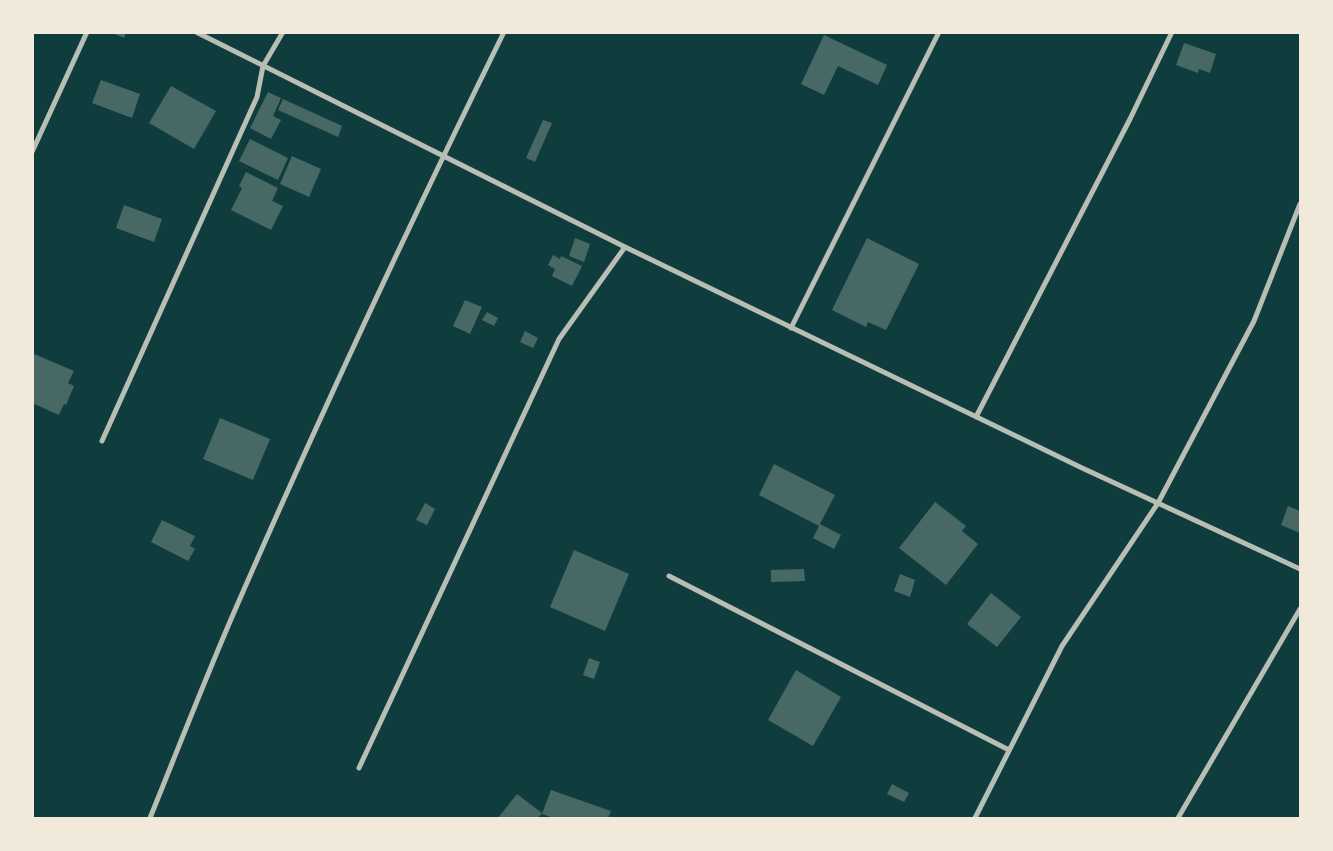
<svg xmlns="http://www.w3.org/2000/svg" width="1333" height="851" viewBox="0 0 1333 851" font-family="'Noto Sans',sans-serif">
  <style>
    .building { fill: #486865 }
    .lines { fill: none; stroke-linecap: round; stroke-linejoin: round }
    .minor { stroke: #b8beb3; stroke-width: 5 }
  </style>
  <rect width="100%" height="100%" fill="#0f3d3e"/>
  <!-- building -->
  <path class="building" d="M 110,32 L 126,32 L 124,38 Z
    M 824,35 L 887,65 L 878,85 L 838,66 L 824,95 L 801,84 Z
    M 1184,43 L 1216,54 L 1210,73 L 1199,69 L 1198,73 L 1176,65 Z
    M 101,80 L 140,94 L 132,118 L 92,103 Z
    M 171,86 L 216,111 L 194,149 L 149,123 Z
    M 268,92 L 281,98 L 273,116 L 281,120 L 271,139 L 250,128 Z
    M 283,99 L 342,126 L 338,137 L 278,110 Z
    M 543,120 L 552,123 L 535,162 L 526,158 Z
    M 250,139 L 288,158 L 278,180 L 239,161 Z
    M 292,156 L 321,169 L 309,197 L 280,184 Z
    M 246,172 L 278,188 L 272,201 L 283,206 L 271,230 L 231,210 L 242,188 L 239,186 Z
    M 124,205 L 162,219 L 154,242 L 116,228 Z
    M 575,238 L 590,244 L 584,262 L 569,256 Z
    M 867,238 L 919,264 L 886,330 L 868,322 L 866,327 L 832,310 Z
    M 553,255 L 560,259 L 561,256 L 582,266 L 572,286 L 552,276 L 555,269 L 548,265 Z
    M 465,300 L 482,307 L 470,334 L 453,326 Z
    M 487,312 L 498,318 L 494,326 L 482,320 Z
    M 525,331 L 538,338 L 533,348 L 520,342 Z
    M 32,353 L 74,371 L 68,383 L 74,386 L 66,405 L 64,404 L 59,415 L 32,403 Z
    M 220,418 L 270,439 L 253,480 L 203,459 Z
    M 774,464 L 835,495 L 820,524 L 841,535 L 834,549 L 813,538 L 819,526 L 759,495 Z
    M 935,502 L 966,526 L 962,531 L 978,544 L 946,585 L 899,548 Z
    M 425,503 L 435,509 L 427,525 L 416,520 Z
    M 1288,506 L 1300,511 L 1300,533 L 1281,525 Z
    M 162,520 L 195,536 L 190,546 L 195,549 L 188,561 L 151,542 Z
    M 574,550 L 629,574 L 605,631 L 550,607 Z
    M 804,569 L 805,581 L 771,582 L 771,570 Z
    M 900,574 L 915,580 L 910,597 L 894,591 Z
    M 991,593 L 1021,617 L 997,647 L 967,624 Z
    M 589,658 L 600,662 L 594,679 L 583,675 Z
    M 796,670 L 841,697 L 813,746 L 768,720 Z
    M 892,784 L 909,793 L 904,802 L 887,794 Z
    M 551,790 L 611,811 L 608,818 L 553,818 L 542,814 Z
    M 517,794 L 542,813 L 538,818 L 498,818 Z"/>
  <g class="lines">
    <!-- minor -->
    <path class="minor" d="M 196,32 L 625,247 L 1080,467 L 1300,569
      M 32,152 L 87,32
      M 791,328 L 939,32
      M 976,417 L 1130,119 L 1172,32
      M 102,441 L 257,97 L 263,66 L 283,32
      M 669,576 L 1009,750
      M 359,768 L 559,339 L 625,247
      M 150,818 C 178,749 205,679 235,610 C 320,415 410,223 504,32
      M 975,818 L 1062,646 L 1158,503 L 1254,321 L 1300,204
      M 1178,818 L 1300,609"/>
  </g>
  <!-- border -->
  <rect width="1333" height="851" fill="none" stroke="#f1e9da" stroke-width="68"/>
</svg>
